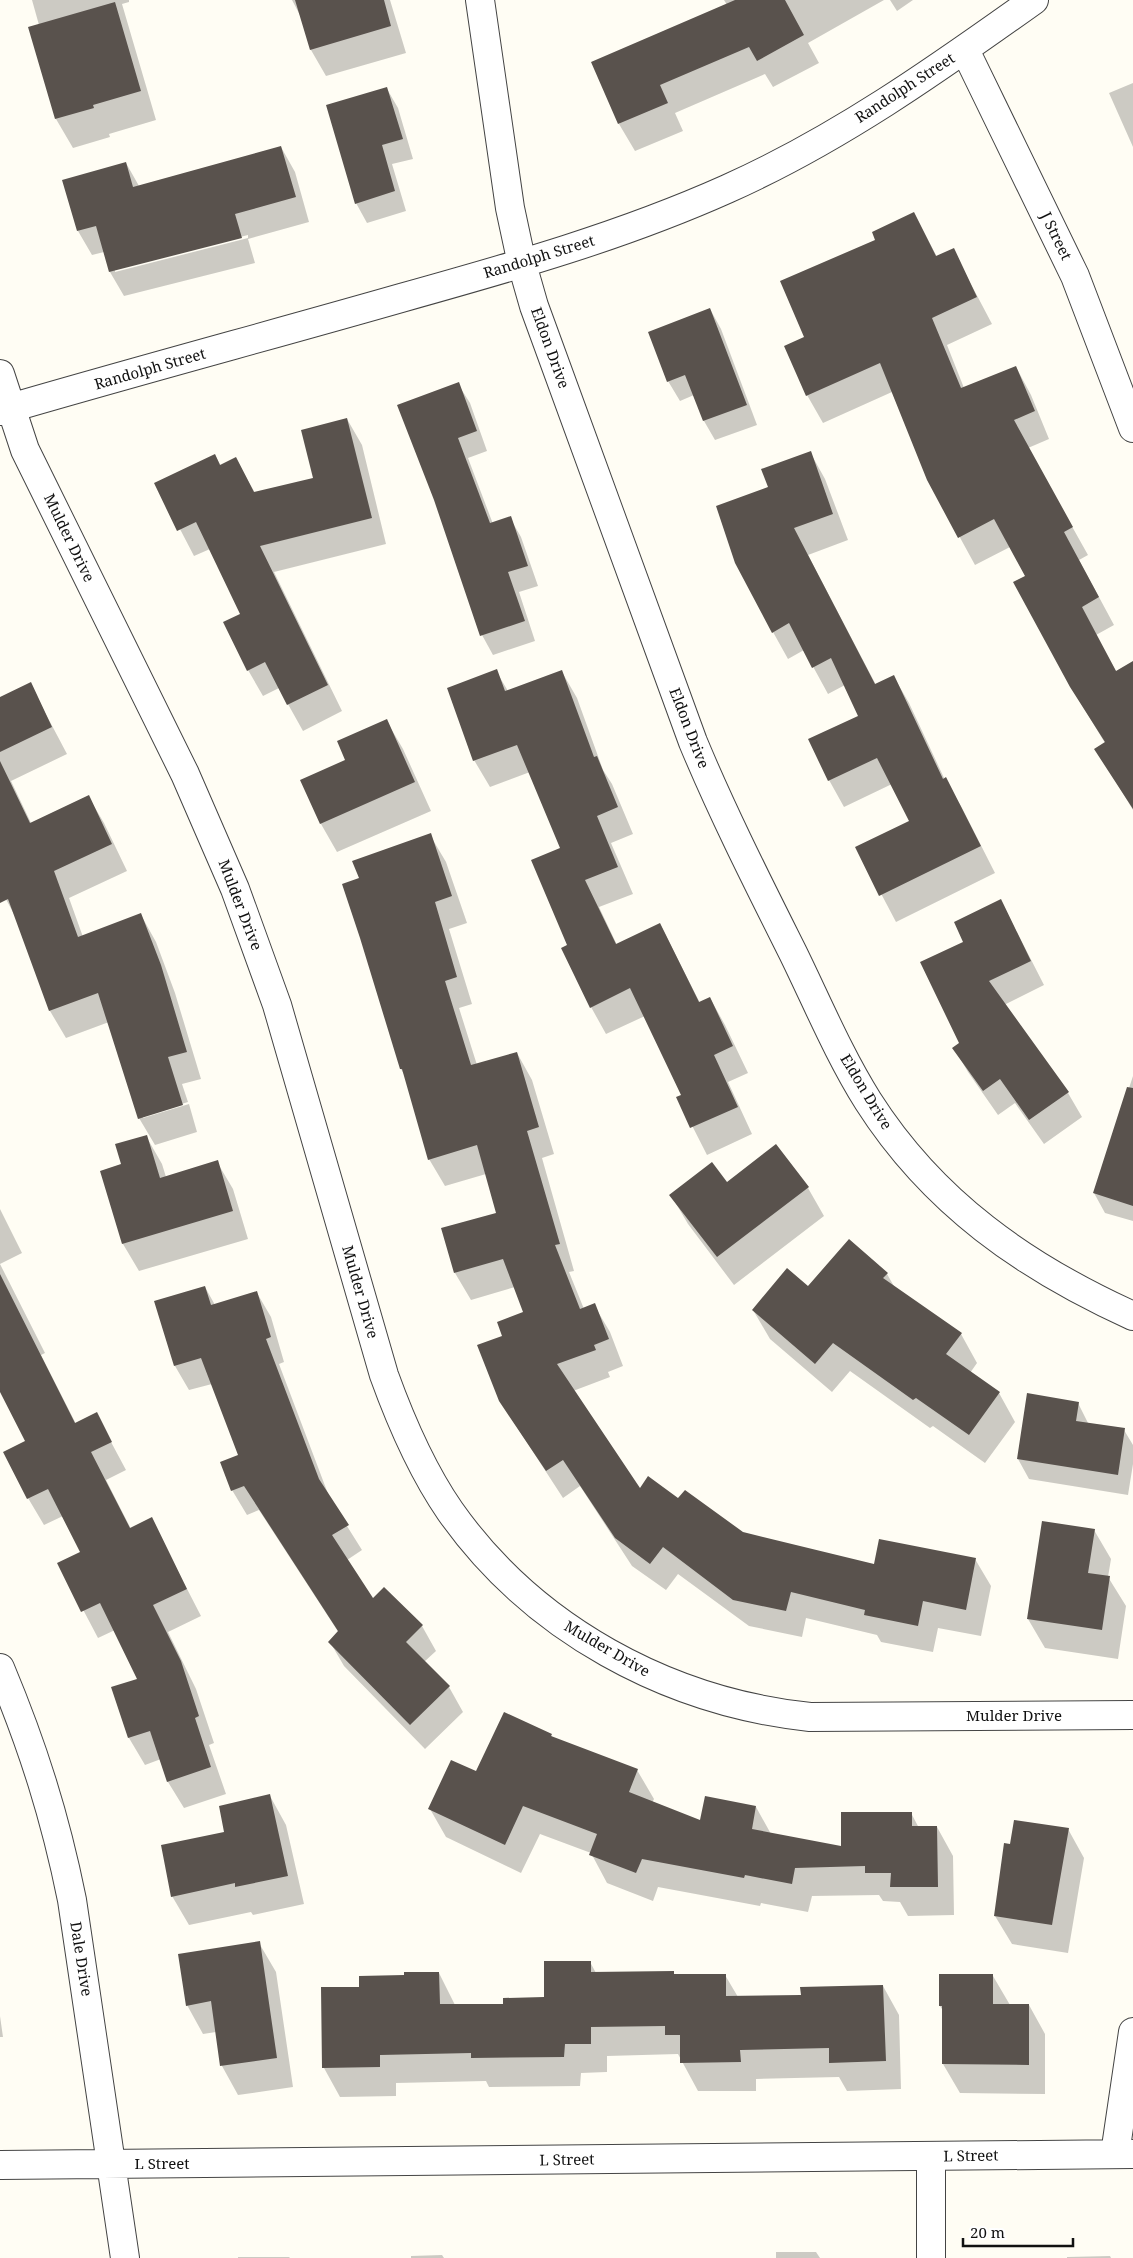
<svg xmlns="http://www.w3.org/2000/svg" width="1133" height="2258" viewBox="0 0 1133 2258" font-family="'Noto Serif',serif">
  <style>
    .shadow { fill: #0003; fill-rule: evenodd }
    .building { fill: #59524d }
    .lines { fill: none; stroke-linecap: round; stroke-linejoin: round }
    .minor-casing { stroke: #444; stroke-width: 30 }
    .minor { stroke: #fff; stroke-width: 28 }
    .labels { text-anchor: middle; stroke-width: 5; stroke-linejoin: round; paint-order: stroke }
    .street-label { font-size: 15px; fill: #111; stroke: #fff }
  </style>
  <rect width="100%" height="100%" fill="#fffdf4"/>
  <!-- shadow -->
  <path class="shadow" d="M 32,0 L 129,0 L 129,2 L 122,4 L 156,120 L 109,134 L 110,137 L 73,148 L 56,119 L 30,27 L 39,25 Z
    M 292,0 L 390,0 L 406,53 L 326,76 L 311,50 L 302,19 Z
    M 724,0 L 884,0 L 808,43 L 819,63 L 773,87 L 765,74 L 675,113 L 683,131 L 635,151 L 619,124 L 727,5 Z
    M 890,0 L 913,0 L 897,11 Z
    M 1133,83 L 1133,147 L 1109,93 Z
    M 387,89 L 398,108 L 413,159 L 392,164 L 406,211 L 367,223 L 356,203 Z
    M 281,147 L 295,172 L 309,222 L 248,239 L 255,263 L 124,296 L 110,272 L 104,252 L 92,255 L 78,231 L 126,163 L 139,186 ZM 248,235 L 248,238 L 115,272 L 115,269 Z
    M 914,213 L 937,257 L 953,250 L 992,324 L 947,345 L 964,388 L 1016,367 L 1031,395 L 1049,439 L 1028,448 L 1088,555 L 1079,560 L 1114,625 L 1096,635 L 1117,673 L 1133,662 L 1133,810 L 1096,749 L 1105,743 L 1071,687 L 1026,577 L 1010,547 L 975,565 L 928,479 L 892,392 L 823,423 L 807,395 L 806,337 L 877,240 Z
    M 710,309 L 721,329 L 757,425 L 715,440 L 704,421 L 694,395 L 680,401 L 668,381 Z
    M 458,384 L 470,403 L 487,451 L 468,458 L 493,524 L 510,518 L 521,537 L 538,586 L 519,592 L 535,641 L 493,655 L 482,635 L 435,500 Z
    M 347,419 L 362,445 L 386,544 L 274,572 L 342,711 L 303,731 L 279,688 L 263,696 L 248,670 L 242,615 L 210,549 L 194,556 L 156,483 L 215,455 L 221,466 L 236,459 L 255,493 L 314,479 Z
    M 810,452 L 825,479 L 848,540 L 808,555 L 876,685 L 894,677 L 909,703 L 945,780 L 961,806 L 995,873 L 896,922 L 857,848 L 911,821 L 892,784 L 844,807 L 829,780 L 860,716 L 845,685 L 828,694 L 804,650 L 788,659 L 773,632 L 770,488 Z
    M 496,671 L 508,691 L 562,672 L 577,698 L 603,770 L 612,784 L 633,834 L 611,843 L 633,894 L 599,907 L 617,945 L 660,924 L 700,1003 L 710,998 L 725,1025 L 748,1073 L 728,1082 L 752,1134 L 707,1155 L 678,1098 L 682,1096 L 645,1016 L 606,1034 L 591,1007 L 568,946 L 561,849 L 530,772 L 490,787 L 474,760 Z
    M 30,684 L 67,754 L 11,781 L 31,823 L 88,796 L 104,823 L 127,871 L 69,898 L 83,937 L 141,915 L 156,942 L 175,993 L 201,1079 L 182,1084 L 188,1102 L 143,1116 L 143,1118 L 189,1104 L 197,1132 L 155,1145 L 139,1118 L 109,1022 L 66,1038 L 50,1011 L 16,918 L 0,888 L 0,699 Z
    M 386,720 L 403,749 L 431,811 L 337,852 L 321,824 L 302,780 L 347,760 Z
    M 430,835 L 446,862 L 467,923 L 449,929 L 472,1004 L 459,1008 L 477,1065 L 517,1053 L 532,1080 L 554,1154 L 542,1158 L 574,1271 L 569,1272 L 584,1309 L 594,1305 L 610,1332 L 623,1366 L 608,1372 L 610,1377 L 573,1391 L 639,1490 L 679,1500 L 743,1534 L 875,1565 L 975,1559 L 991,1586 L 981,1636 L 938,1628 L 933,1652 L 881,1642 L 877,1635 L 806,1618 L 802,1637 L 749,1626 L 678,1574 L 666,1590 L 632,1566 L 580,1486 L 563,1498 L 500,1401 L 504,1336 L 524,1313 L 515,1287 L 471,1300 L 455,1273 L 497,1214 L 486,1174 L 445,1186 L 429,1159 L 405,1076 L 401,1069 L 360,879 Z
    M 1001,901 L 1044,985 L 1004,1005 L 1068,1093 L 1082,1117 L 1044,1144 L 1015,1103 L 998,1115 L 968,1072 L 954,1048 L 960,1044 L 965,942 Z
    M 1133,1076 L 1133,1221 L 1105,1213 L 1094,1193 Z
    M 146,1136 L 162,1164 L 166,1177 L 217,1162 L 233,1189 L 248,1239 L 139,1271 L 123,1244 L 123,1165 Z
    M 808,1188 L 824,1216 L 734,1285 L 688,1224 L 671,1195 Z
    M 0,1209 L 22,1253 L 0,1264 L 45,1353 L 41,1355 L 76,1424 L 96,1414 L 126,1470 L 106,1480 L 131,1529 L 151,1519 L 201,1616 L 168,1632 L 196,1689 L 214,1743 L 209,1745 L 226,1794 L 184,1808 L 168,1782 L 161,1759 L 145,1765 L 129,1738 L 113,1688 L 139,1680 L 115,1630 L 98,1638 L 59,1564 L 82,1553 L 63,1516 L 44,1525 L 28,1498 L 26,1441 L 0,1389 Z
    M 887,1274 L 895,1288 L 961,1334 L 977,1363 L 970,1373 L 999,1393 L 1015,1422 L 985,1463 L 933,1426 L 930,1428 L 850,1371 L 832,1392 L 770,1339 L 753,1310 L 808,1288 Z
    M 205,1287 L 215,1305 L 257,1293 L 271,1317 L 284,1362 L 279,1364 L 330,1499 L 362,1550 L 347,1560 L 373,1600 L 422,1626 L 436,1651 L 424,1662 L 449,1687 L 463,1712 L 425,1749 L 344,1666 L 330,1642 L 339,1633 L 259,1510 L 247,1515 L 232,1490 L 240,1456 L 212,1384 L 189,1390 L 175,1366 L 156,1302 Z
    M 1028,1395 L 1078,1403 L 1089,1425 L 1124,1430 L 1133,1445 L 1133,1464 L 1128,1495 L 1029,1479 L 1018,1459 Z
    M 1094,1530 L 1111,1559 L 1108,1577 L 1126,1606 L 1118,1659 L 1045,1648 L 1028,1619 Z
    M 551,1735 L 553,1738 L 637,1770 L 654,1799 L 652,1803 L 701,1822 L 756,1807 L 771,1834 L 842,1848 L 911,1813 L 919,1828 L 937,1827 L 953,1856 L 954,1915 L 908,1916 L 900,1902 L 883,1901 L 879,1895 L 812,1896 L 808,1912 L 761,1903 L 760,1906 L 658,1887 L 653,1901 L 607,1883 L 591,1853 L 540,1834 L 521,1873 L 446,1837 L 430,1809 L 476,1773 Z
    M 270,1796 L 286,1825 L 304,1904 L 253,1915 L 251,1912 L 189,1925 L 172,1896 L 226,1833 Z
    M 1068,1829 L 1084,1858 L 1068,1953 L 1012,1944 L 995,1916 L 1011,1845 Z
    M 259,1943 L 276,1972 L 293,2087 L 238,2095 L 222,2066 L 216,2032 L 203,2034 L 187,2005 Z
    M 590,1962 L 596,1973 L 673,1972 L 675,1975 L 725,1975 L 738,1997 L 802,1996 L 883,1986 L 899,2015 L 901,2089 L 847,2091 L 839,2077 L 756,2079 L 756,2091 L 698,2091 L 678,2054 L 607,2056 L 607,2072 L 581,2073 L 580,2086 L 489,2087 L 486,2081 L 396,2083 L 396,2096 L 340,2097 L 324,2068 L 322,1989 L 361,1988 L 405,1976 L 439,1973 L 455,2005 L 505,2006 L 545,1998 Z
    M 940,1975 L 993,1976 L 1010,2005 L 1029,2005 L 1045,2034 L 1045,2094 L 960,2093 L 943,2064 L 944,2012 L 940,2006 Z
    M 0,2016 L 3,2037 L 0,2037 Z
    M 776,2252 L 816,2252 L 820,2258 L 776,2258 Z
    M 442,2255 L 444,2258 L 411,2258 L 411,2256 Z
    M 1110,2256 L 1111,2258 L 1067,2258 L 1067,2257 Z
    M 238,2257 L 289,2257 L 290,2258 L 238,2258 Z"/>
  <!-- building -->
  <path class="building" d="M 295,0 L 384,0 L 391,26 L 310,50 Z
    M 735,0 L 785,0 L 804,35 L 757,61 L 749,47 L 660,85 L 668,103 L 618,124 L 591,62 Z
    M 115,2 L 141,91 L 93,105 L 94,108 L 55,119 L 28,27 Z
    M 387,87 L 403,139 L 382,145 L 395,191 L 355,204 L 326,105 Z
    M 281,146 L 296,197 L 235,214 L 242,238 L 109,272 L 96,226 L 77,231 L 62,180 L 126,162 L 133,187 Z
    M 914,212 L 936,256 L 954,248 L 977,297 L 932,318 L 961,388 L 1016,366 L 1035,411 L 1014,420 L 1073,527 L 1064,532 L 1099,597 L 1082,607 L 1116,671 L 1133,661 L 1133,809 L 1094,749 L 1105,742 L 1070,687 L 1013,582 L 1025,576 L 994,519 L 958,538 L 927,480 L 880,363 L 806,396 L 784,346 L 804,337 L 780,281 L 875,240 L 872,232 Z
    M 710,308 L 747,405 L 703,421 L 685,375 L 667,382 L 648,332 Z
    M 459,382 L 477,431 L 458,438 L 490,523 L 511,516 L 528,566 L 508,572 L 525,621 L 480,636 L 434,500 L 397,405 Z
    M 347,418 L 372,518 L 260,546 L 328,685 L 287,705 L 265,662 L 247,671 L 223,622 L 240,614 L 196,522 L 177,531 L 154,483 L 215,454 L 220,465 L 236,457 L 254,492 L 313,478 L 301,430 Z
    M 811,451 L 833,514 L 794,528 L 875,684 L 894,675 L 943,779 L 946,777 L 981,846 L 879,896 L 855,847 L 909,821 L 877,758 L 828,781 L 808,739 L 858,716 L 831,658 L 812,668 L 789,623 L 772,633 L 735,563 L 716,506 L 768,487 L 761,469 Z
    M 497,669 L 505,691 L 562,670 L 594,757 L 597,756 L 618,807 L 597,816 L 618,867 L 585,880 L 616,944 L 660,923 L 699,1002 L 710,997 L 733,1046 L 714,1055 L 738,1107 L 690,1128 L 676,1097 L 681,1095 L 630,988 L 590,1008 L 561,948 L 567,945 L 531,860 L 560,848 L 517,745 L 473,761 L 447,688 Z
    M 31,682 L 52,727 L 0,752 L 0,697 Z
    M 387,719 L 415,782 L 320,824 L 300,780 L 345,760 L 337,741 Z
    M 0,761 L 30,823 L 89,795 L 112,844 L 54,871 L 78,937 L 141,913 L 161,965 L 187,1052 L 168,1057 L 183,1105 L 138,1119 L 98,993 L 49,1011 L 8,899 L 0,903 Z
    M 431,833 L 452,896 L 435,902 L 457,977 L 445,981 L 471,1065 L 517,1052 L 539,1127 L 527,1131 L 560,1244 L 555,1245 L 580,1309 L 595,1303 L 609,1339 L 594,1345 L 596,1350 L 557,1364 L 640,1488 L 648,1476 L 678,1498 L 685,1490 L 743,1532 L 874,1564 L 879,1539 L 976,1558 L 966,1610 L 923,1601 L 918,1626 L 864,1615 L 865,1610 L 791,1592 L 786,1611 L 733,1600 L 663,1547 L 650,1564 L 615,1538 L 563,1460 L 546,1471 L 499,1401 L 477,1345 L 502,1336 L 497,1322 L 523,1312 L 503,1259 L 454,1273 L 441,1228 L 496,1213 L 477,1145 L 428,1160 L 402,1069 L 400,1069 L 360,938 L 342,884 L 359,878 L 352,861 Z
    M 1001,899 L 1031,961 L 989,981 L 1069,1092 L 1029,1120 L 1000,1079 L 983,1091 L 952,1048 L 959,1043 L 920,962 L 963,942 L 954,922 Z
    M 1127,1087 L 1133,1088 L 1133,1206 L 1093,1193 Z
    M 147,1135 L 160,1178 L 218,1160 L 233,1211 L 122,1244 L 100,1171 L 121,1164 L 115,1144 Z
    M 776,1144 L 809,1187 L 717,1257 L 669,1195 L 712,1162 L 727,1182 Z
    M 849,1239 L 888,1273 L 883,1278 L 962,1333 L 946,1354 L 1000,1392 L 969,1435 L 916,1398 L 913,1400 L 833,1343 L 815,1364 L 752,1310 L 787,1268 L 808,1286 Z
    M 0,1274 L 75,1423 L 97,1412 L 112,1442 L 91,1452 L 130,1528 L 152,1517 L 187,1589 L 153,1605 L 181,1661 L 199,1716 L 195,1718 L 211,1767 L 167,1782 L 150,1731 L 128,1738 L 111,1687 L 137,1679 L 100,1603 L 81,1612 L 57,1563 L 80,1552 L 48,1489 L 27,1499 L 3,1452 L 25,1441 L 0,1392 Z
    M 205,1286 L 211,1305 L 257,1291 L 271,1337 L 266,1339 L 319,1479 L 349,1525 L 332,1535 L 373,1598 L 384,1587 L 423,1625 L 406,1642 L 450,1686 L 410,1725 L 328,1642 L 338,1631 L 244,1486 L 231,1491 L 220,1462 L 238,1455 L 201,1358 L 174,1366 L 154,1301 Z
    M 1027,1393 L 1079,1402 L 1076,1421 L 1125,1428 L 1118,1475 L 1017,1459 Z
    M 1042,1521 L 1095,1529 L 1088,1573 L 1110,1576 L 1102,1630 L 1027,1619 Z
    M 504,1712 L 552,1734 L 551,1736 L 638,1769 L 629,1792 L 700,1820 L 705,1796 L 756,1806 L 752,1829 L 841,1846 L 841,1812 L 912,1812 L 912,1826 L 937,1826 L 938,1887 L 890,1887 L 891,1873 L 865,1873 L 865,1866 L 795,1868 L 792,1884 L 745,1875 L 744,1878 L 642,1859 L 636,1873 L 589,1855 L 597,1834 L 523,1806 L 505,1845 L 428,1809 L 451,1760 L 476,1771 Z
    M 270,1794 L 288,1876 L 235,1887 L 235,1883 L 171,1897 L 161,1845 L 224,1832 L 219,1806 Z
    M 1014,1820 L 1069,1828 L 1052,1925 L 994,1916 L 1004,1843 L 1010,1844 Z
    M 260,1941 L 277,2058 L 220,2066 L 211,2001 L 186,2006 L 178,1954 Z
    M 544,1961 L 591,1961 L 591,1972 L 674,1971 L 674,1974 L 726,1974 L 726,1996 L 801,1995 L 800,1987 L 883,1985 L 886,2061 L 829,2063 L 829,2048 L 740,2050 L 741,2062 L 680,2063 L 680,2035 L 665,2035 L 665,2026 L 591,2027 L 591,2044 L 565,2044 L 564,2057 L 471,2058 L 471,2053 L 380,2055 L 380,2067 L 322,2068 L 321,1987 L 359,1987 L 359,1976 L 404,1975 L 404,1972 L 439,1972 L 440,2004 L 503,2004 L 503,1998 L 544,1997 Z
    M 939,1974 L 993,1974 L 993,2004 L 1029,2004 L 1029,2065 L 942,2064 L 942,2006 L 939,2006 Z"/>
  <g class="lines">
    <!-- minor casing -->
    <g class="minor-casing">
      <path id="minor" d="M 480,0 L 510,208 L 522,264 L 534,306 L 693,742 C 723,814 758,883 793,953 C 817,1002 839,1055 868,1101 C 933,1203 1025,1267 1133,1316
        M 965,50 L 1075,276 L 1133,428
        M 0,374 L 25,450 L 185,774 L 235,889 L 277,1005 L 384,1375 C 401,1422 421,1469 450,1511 C 533,1629 668,1702 810,1717 L 1133,1715
        M 0,411 C 133,372 268,336 401,298 C 512,267 622,236 727,189 C 837,140 936,70 1034,0
        M 0,1668 C 33,1747 55,1816 72,1900 L 125,2258
        M 1115,2154 L 1133,2032
        M 931,2157 L 931,2258
        M 0,2165 L 1133,2154"/>
    </g>
    <!-- minor -->
    <use href="#minor" class="minor"/>
  </g>
  <g class="labels">
    <!-- street labels -->
    <g class="street-label">
      <text transform="translate(905 88) rotate(-33)" y="5">Randolph Street</text>
      <text transform="translate(1056 236) rotate(64)" y="5">J Street</text>
      <text transform="translate(539 257) rotate(-17)" y="5">Randolph Street</text>
      <text transform="translate(550 348) rotate(70)" y="5">Eldon Drive</text>
      <text transform="translate(150 369) rotate(-16)" y="5">Randolph Street</text>
      <text transform="translate(69 538) rotate(64)" y="5">Mulder Drive</text>
      <text transform="translate(689 728) rotate(69)" y="5">Eldon Drive</text>
      <text transform="translate(240 905) rotate(69)" y="5">Mulder Drive</text>
      <text transform="translate(866 1092) rotate(59)" y="5">Eldon Drive</text>
      <text transform="translate(360 1292) rotate(74)" y="5">Mulder Drive</text>
      <text transform="translate(607 1649) rotate(30)" y="5">Mulder Drive</text>
      <text x="1014" y="1721">Mulder Drive</text>
      <text transform="translate(81 1959) rotate(81)" y="5">Dale Drive</text>
      <text transform="translate(971 2156) rotate(-1)" y="5">L Street</text>
      <text transform="translate(567 2160) rotate(-1)" y="5">L Street</text>
      <text x="162" y="2169">L Street</text>
    </g>
  </g>
  <!-- scale -->
  <path d="M963 2238v8h110v-8" fill="none" stroke="#111111" stroke-width="2.5"/>
  <text x="970" y="2238" font-size="15" fill="#111111" stroke="#ffffff" stroke-width="4" paint-order="stroke">20 m</text>
</svg>
